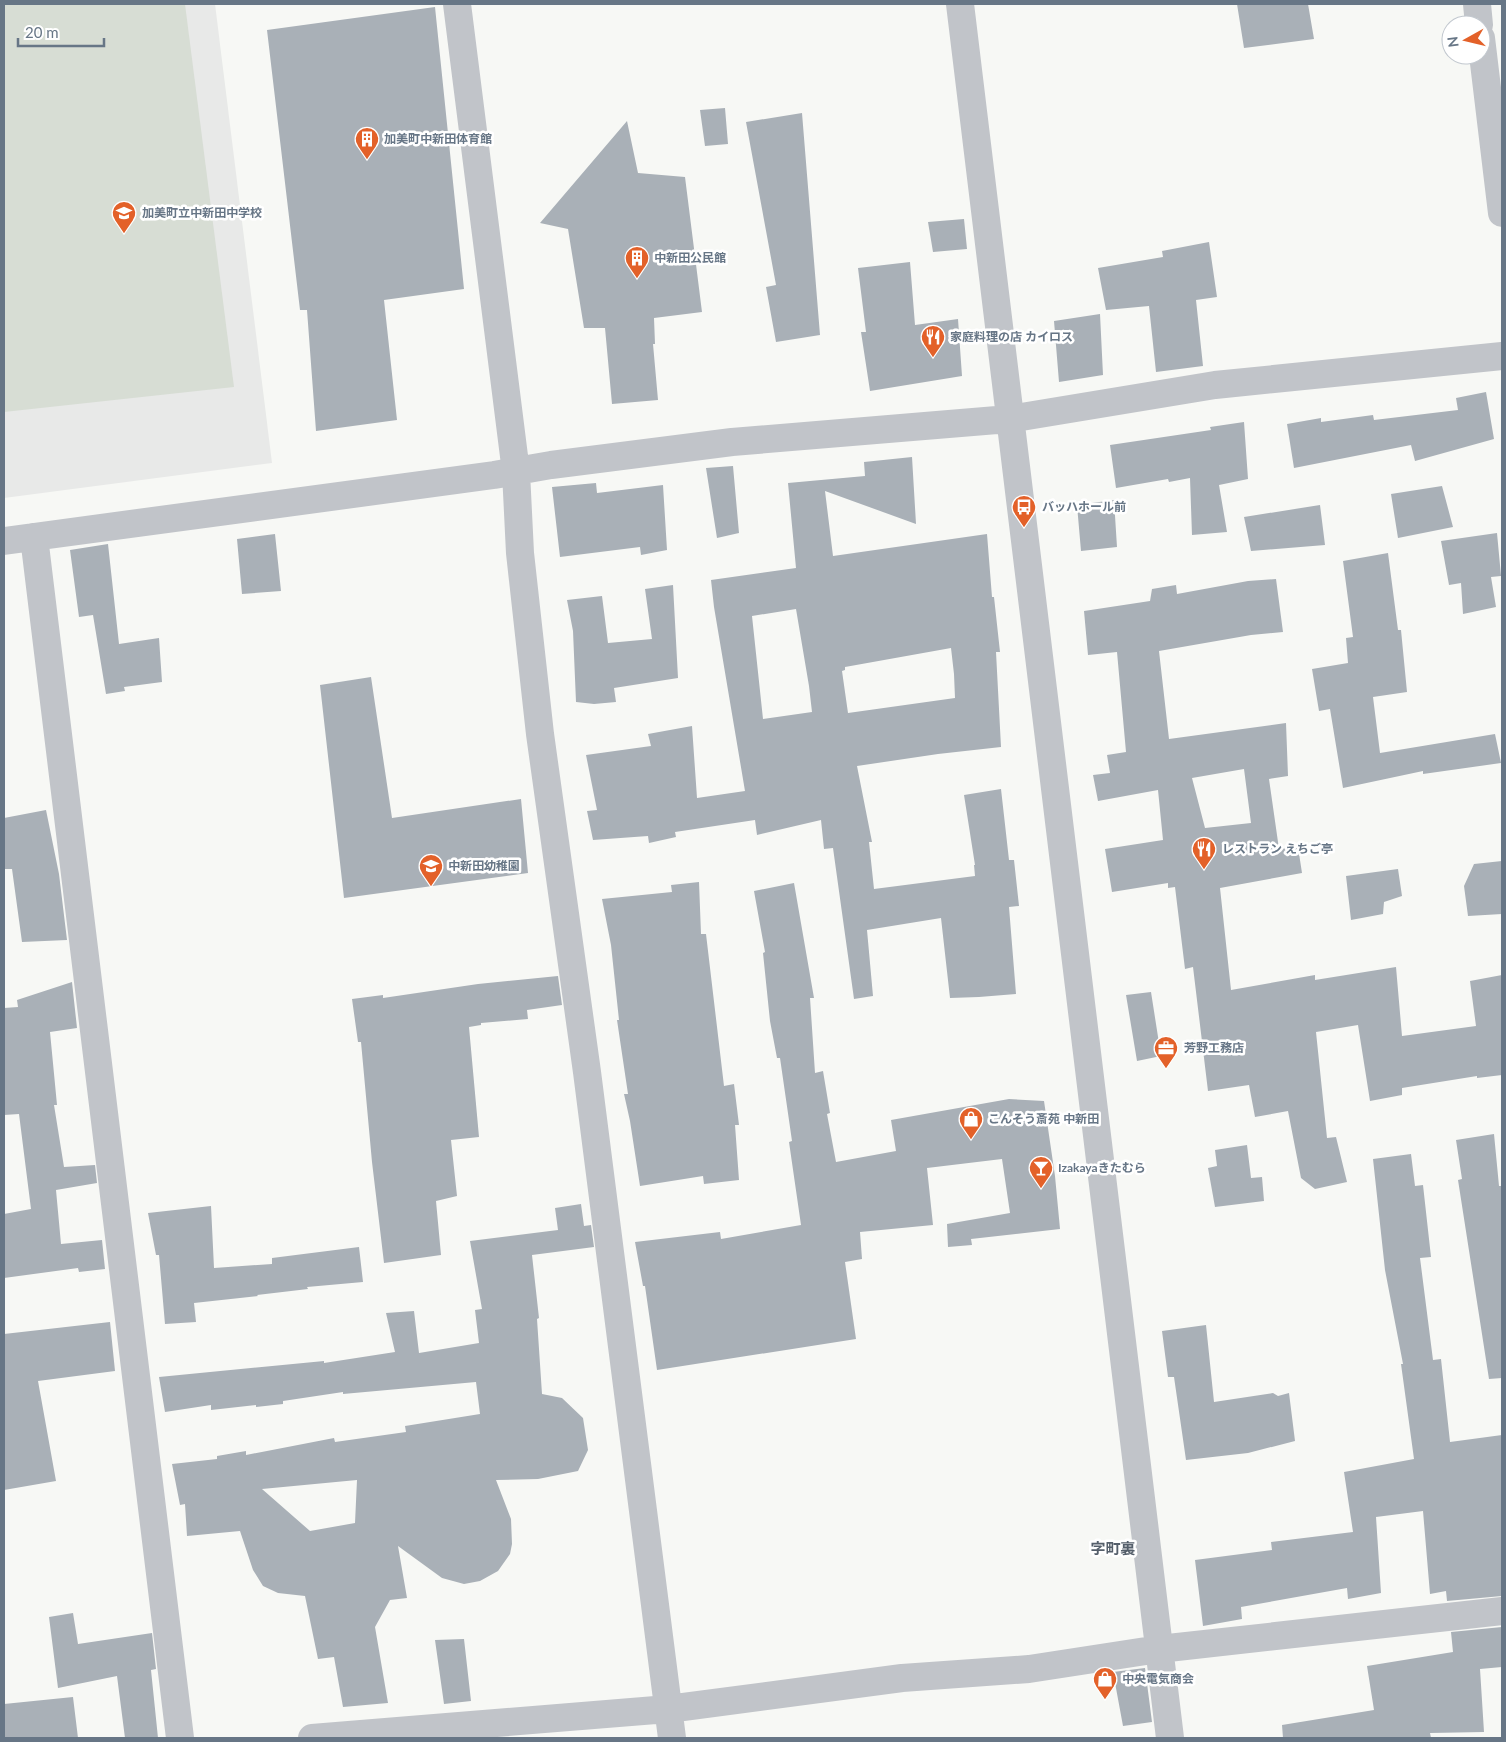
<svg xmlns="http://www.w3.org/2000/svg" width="1506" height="1742" viewBox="0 0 1506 1742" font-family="Lato,'Noto Sans JP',sans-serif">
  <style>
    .built { fill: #e8e9e8 }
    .green { fill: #d7ddd4 }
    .building { fill: #a9b0b7; fill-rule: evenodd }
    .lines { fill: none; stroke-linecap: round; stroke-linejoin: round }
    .minor { stroke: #c1c4c9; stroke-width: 28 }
    .labels { text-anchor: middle; stroke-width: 5; stroke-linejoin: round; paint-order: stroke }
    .poi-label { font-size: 12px; font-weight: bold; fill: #677686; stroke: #fff; text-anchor: start }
    .quarter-label { font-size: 15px; font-weight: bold; fill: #555f6b; stroke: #fff }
  </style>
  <rect width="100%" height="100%" fill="#f7f8f5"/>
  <!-- built -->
  <path class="built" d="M 4,4 L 215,4 L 272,463 L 4,498 Z"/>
  <!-- green -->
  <path class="green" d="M 4,4 L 185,4 L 234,387 L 4,412 Z"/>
  <!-- building -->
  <path class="building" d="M 1237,4 L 1308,4 L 1314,39 L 1244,48 Z
    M 435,7 L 464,289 L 384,300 L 397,420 L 316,431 L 307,310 L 300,310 L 267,30 Z
    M 725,108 L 728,144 L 705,146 L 700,110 Z
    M 802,113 L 820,335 L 776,342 L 766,287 L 776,285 L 746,122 Z
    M 627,121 L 638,173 L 685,177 L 702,312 L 654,318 L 655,344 L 653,344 L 658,400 L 612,404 L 605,328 L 584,328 L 568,229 L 540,223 Z
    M 964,219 L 967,249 L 933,252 L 928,222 Z
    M 1209,242 L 1217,297 L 1196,300 L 1203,366 L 1156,372 L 1149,306 L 1106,310 L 1098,268 L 1163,257 L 1162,251 Z
    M 910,262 L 915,325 L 958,319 L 962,376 L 870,391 L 861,332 L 866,332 L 858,268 Z
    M 1100,314 L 1103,375 L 1059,382 L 1054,321 Z
    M 1486,392 L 1494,439 L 1415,461 L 1411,445 L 1294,468 L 1287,424 L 1321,418 L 1321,422 L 1373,415 L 1374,420 L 1458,410 L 1456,398 Z
    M 1244,422 L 1248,479 L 1219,485 L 1227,532 L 1192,535 L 1190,478 L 1169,482 L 1168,479 L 1116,488 L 1110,445 L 1211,430 L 1210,427 Z
    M 912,457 L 916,524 L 825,491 L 833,556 L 987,534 L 992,597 L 994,597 L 1000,652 L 996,652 L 1001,747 L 938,754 L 857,766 L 872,842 L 869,842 L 874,889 L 975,876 L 974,865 L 975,865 L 964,795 L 1001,789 L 1009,860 L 1014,860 L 1019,906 L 1009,907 L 1016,994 L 979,997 L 950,998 L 941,918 L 867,930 L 873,996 L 854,999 L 833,848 L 824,849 L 821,820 L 757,835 L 755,820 L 675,832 L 676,837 L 649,843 L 648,836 L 593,840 L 587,811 L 597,810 L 586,755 L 651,746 L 648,734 L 692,726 L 697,798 L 745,791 L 714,607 L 711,580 L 796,568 L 788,483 L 865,476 L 864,462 ZM 796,609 L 809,686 L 812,712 L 763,719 L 752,616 ZM 951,648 L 954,674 L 955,698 L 848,713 L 842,671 L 845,670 L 845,667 Z
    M 733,466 L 739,533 L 717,538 L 706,468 Z
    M 596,483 L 597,493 L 663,485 L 667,550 L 641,555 L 640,547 L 560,557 L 552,487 Z
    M 1442,486 L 1453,527 L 1398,538 L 1391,494 Z
    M 1114,500 L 1117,547 L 1081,551 L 1077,505 Z
    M 1320,505 L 1325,545 L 1251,551 L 1244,517 Z
    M 1497,533 L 1501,576 L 1491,577 L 1496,607 L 1463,614 L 1461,583 L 1449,585 L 1441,541 Z
    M 275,534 L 281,591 L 242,594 L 237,539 Z
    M 108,544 L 119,644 L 159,638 L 162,682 L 124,687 L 125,691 L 106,694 L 93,615 L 79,617 L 70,550 Z
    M 1388,553 L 1398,630 L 1401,630 L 1407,692 L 1373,697 L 1380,753 L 1495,734 L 1501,763 L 1423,774 L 1423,771 L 1343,788 L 1330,709 L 1319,711 L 1312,669 L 1348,663 L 1346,638 L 1353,637 L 1343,561 Z
    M 1276,579 L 1283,632 L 1251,635 L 1159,651 L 1169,739 L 1286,723 L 1288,776 L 1269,779 L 1279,849 L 1298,847 L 1302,873 L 1220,888 L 1231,990 L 1315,975 L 1315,980 L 1396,967 L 1402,1036 L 1476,1026 L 1470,981 L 1502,975 L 1502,1075 L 1477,1078 L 1477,1076 L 1402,1088 L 1402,1095 L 1370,1101 L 1358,1025 L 1316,1032 L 1327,1138 L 1336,1137 L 1347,1182 L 1315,1189 L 1301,1178 L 1288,1111 L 1255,1117 L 1249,1085 L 1208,1091 L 1193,967 L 1185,969 L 1175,887 L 1168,888 L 1168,883 L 1112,892 L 1105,849 L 1163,840 L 1158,790 L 1098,801 L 1093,775 L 1110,773 L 1107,755 L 1126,752 L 1117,652 L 1088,655 L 1084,611 L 1150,601 L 1152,589 L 1176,585 L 1177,594 L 1248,581 ZM 1244,769 L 1251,823 L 1205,828 L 1192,778 Z
    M 673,585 L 678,678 L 614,688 L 616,702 L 594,704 L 576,702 L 573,631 L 567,600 L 602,596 L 608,643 L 652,639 L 645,589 Z
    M 371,677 L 392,818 L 521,799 L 528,873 L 344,898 L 320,685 Z
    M 46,810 L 59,874 L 67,940 L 22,942 L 12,869 L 4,869 L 4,818 Z
    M 1502,861 L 1502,914 L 1468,916 L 1464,886 L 1474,864 Z
    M 1398,869 L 1402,896 L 1384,902 L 1383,914 L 1351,920 L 1346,876 Z
    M 699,882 L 701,934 L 706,934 L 724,1086 L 734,1084 L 739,1125 L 735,1125 L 739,1180 L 704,1184 L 703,1176 L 640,1186 L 630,1121 L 624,1094 L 628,1094 L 617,1020 L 619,1020 L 611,945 L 602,899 L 672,892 L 671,885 Z
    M 794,883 L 814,998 L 810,998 L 815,1073 L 823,1071 L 830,1113 L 827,1114 L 836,1162 L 896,1151 L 891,1120 L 1009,1099 L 1044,1101 L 1055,1176 L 1060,1229 L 971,1239 L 972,1245 L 948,1247 L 947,1224 L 1010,1213 L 1002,1159 L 927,1168 L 933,1225 L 860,1232 L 862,1259 L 845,1262 L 856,1339 L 657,1370 L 645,1286 L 643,1286 L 635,1242 L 720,1232 L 721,1239 L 801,1225 L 789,1142 L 792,1141 L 780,1058 L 777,1058 L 770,1021 L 763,953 L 765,952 L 754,891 Z
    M 558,976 L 562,1005 L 527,1010 L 528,1019 L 481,1023 L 481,1025 L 469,1027 L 479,1137 L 451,1140 L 457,1196 L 436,1201 L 441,1255 L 384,1263 L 372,1162 L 361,1042 L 358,1042 L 352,999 L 383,995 L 383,998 L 478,984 Z
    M 72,982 L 77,1028 L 50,1032 L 57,1105 L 54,1105 L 64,1167 L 95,1165 L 97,1183 L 56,1190 L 61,1244 L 102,1240 L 105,1269 L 79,1272 L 78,1268 L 4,1278 L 4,1214 L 31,1209 L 19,1114 L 4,1115 L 4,1008 L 18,1007 L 17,1000 Z
    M 1151,992 L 1161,1056 L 1137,1061 L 1126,995 Z
    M 1494,1134 L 1499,1186 L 1501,1186 L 1502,1199 L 1502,1378 L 1489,1379 L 1458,1180 L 1462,1179 L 1456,1140 Z
    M 1247,1145 L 1251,1178 L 1262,1177 L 1264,1201 L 1215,1207 L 1208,1168 L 1217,1166 L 1215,1150 Z
    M 1411,1154 L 1415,1186 L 1423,1185 L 1431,1257 L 1420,1258 L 1433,1360 L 1441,1359 L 1450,1442 L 1502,1435 L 1502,1596 L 1447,1601 L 1446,1591 L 1430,1594 L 1423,1511 L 1376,1517 L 1381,1593 L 1348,1599 L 1347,1588 L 1241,1607 L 1242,1619 L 1203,1626 L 1195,1560 L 1272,1550 L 1271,1542 L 1353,1532 L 1344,1472 L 1414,1459 L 1401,1364 L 1403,1364 L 1385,1270 L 1373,1159 Z
    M 581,1204 L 584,1226 L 591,1225 L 594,1247 L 532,1255 L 539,1318 L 537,1319 L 542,1394 L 562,1398 L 583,1418 L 588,1450 L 578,1471 L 538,1479 L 496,1480 L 511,1519 L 512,1544 L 510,1554 L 498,1571 L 480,1581 L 464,1584 L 442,1578 L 398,1546 L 407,1598 L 390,1600 L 375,1627 L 388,1703 L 343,1707 L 334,1657 L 318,1659 L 305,1596 L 278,1593 L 263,1586 L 253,1570 L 240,1531 L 187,1536 L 185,1504 L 180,1505 L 172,1464 L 217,1459 L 217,1456 L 246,1451 L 246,1455 L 334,1438 L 335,1442 L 406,1432 L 405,1426 L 480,1414 L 476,1382 L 343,1394 L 343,1392 L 283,1401 L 283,1404 L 256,1407 L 256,1405 L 211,1410 L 211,1405 L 165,1412 L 159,1377 L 324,1361 L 324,1363 L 395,1352 L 386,1313 L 414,1311 L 419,1353 L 479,1343 L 475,1310 L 482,1309 L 470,1241 L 558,1230 L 555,1208 ZM 357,1480 L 355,1523 L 310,1531 L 262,1489 Z
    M 211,1206 L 214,1268 L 272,1264 L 272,1258 L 359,1247 L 363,1282 L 307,1287 L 308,1289 L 257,1295 L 258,1296 L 194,1303 L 196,1322 L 165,1324 L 159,1255 L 156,1255 L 148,1213 Z
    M 110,1322 L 115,1371 L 38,1381 L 56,1481 L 4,1490 L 4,1334 Z
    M 1206,1325 L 1214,1402 L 1273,1393 L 1278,1396 L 1289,1393 L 1295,1441 L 1248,1453 L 1186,1460 L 1174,1377 L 1168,1377 L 1162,1331 Z
    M 73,1613 L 78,1644 L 152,1633 L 156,1669 L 151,1670 L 158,1738 L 125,1738 L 117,1676 L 58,1688 L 49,1617 Z
    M 1502,1627 L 1502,1667 L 1480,1669 L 1484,1732 L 1430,1733 L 1431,1738 L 1283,1738 L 1282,1725 L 1374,1710 L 1367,1666 L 1453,1652 L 1451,1632 Z
    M 464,1639 L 471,1701 L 444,1704 L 435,1640 Z
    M 1145,1668 L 1152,1722 L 1123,1726 L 1113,1672 Z
    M 73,1697 L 78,1738 L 4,1738 L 4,1704 Z"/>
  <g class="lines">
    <!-- minor -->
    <path class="minor" d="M 457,4 L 516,472 L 520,553 L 540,734 L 587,1072 L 672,1738
      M 960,4 L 1170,1738
      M 1477,4 L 1479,25
      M 1481,38 L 1502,213
      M 34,537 L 180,1738
      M 4,541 L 494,475 L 551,465 L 732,442 L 1009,419 L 1215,385 L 1502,356
      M 312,1738 L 668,1709 L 902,1678 L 1029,1669 L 1159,1649 L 1502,1611"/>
  </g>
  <!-- icons -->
  <defs>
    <g id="building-pin" transform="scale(1.25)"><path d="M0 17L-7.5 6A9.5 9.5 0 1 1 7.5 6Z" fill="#e36129" stroke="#fff"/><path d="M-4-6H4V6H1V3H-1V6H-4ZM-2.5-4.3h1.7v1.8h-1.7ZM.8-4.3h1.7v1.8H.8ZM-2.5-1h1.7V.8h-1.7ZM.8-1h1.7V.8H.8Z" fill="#fff"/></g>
    <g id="school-pin" transform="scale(1.25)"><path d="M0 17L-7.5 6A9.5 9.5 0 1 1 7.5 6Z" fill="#e36129" stroke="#fff"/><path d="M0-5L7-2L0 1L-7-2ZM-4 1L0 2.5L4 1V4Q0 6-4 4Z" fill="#fff"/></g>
    <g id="restaurant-pin" transform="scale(1.25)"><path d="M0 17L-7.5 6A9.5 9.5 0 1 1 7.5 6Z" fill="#e36129" stroke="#fff"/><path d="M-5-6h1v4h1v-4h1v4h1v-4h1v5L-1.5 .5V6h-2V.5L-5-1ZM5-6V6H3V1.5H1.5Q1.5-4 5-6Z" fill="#fff"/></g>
    <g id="bus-pin" transform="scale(1.25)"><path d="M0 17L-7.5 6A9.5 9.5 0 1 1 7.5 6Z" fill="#e36129" stroke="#fff"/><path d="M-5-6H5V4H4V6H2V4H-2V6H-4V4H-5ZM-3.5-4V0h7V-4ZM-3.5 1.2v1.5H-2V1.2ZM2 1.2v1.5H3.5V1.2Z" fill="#fff"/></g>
    <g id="office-pin" transform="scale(1.25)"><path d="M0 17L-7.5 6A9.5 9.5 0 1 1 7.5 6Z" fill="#e36129" stroke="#fff"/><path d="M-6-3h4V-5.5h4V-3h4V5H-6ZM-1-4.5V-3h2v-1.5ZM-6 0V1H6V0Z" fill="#fff"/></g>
    <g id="shop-pin" transform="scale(1.25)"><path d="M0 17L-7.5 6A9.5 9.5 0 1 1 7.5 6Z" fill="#e36129" stroke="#fff"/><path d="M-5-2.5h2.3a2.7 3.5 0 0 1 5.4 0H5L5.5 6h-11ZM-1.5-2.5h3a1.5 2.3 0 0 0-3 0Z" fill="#fff"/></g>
    <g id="bar-pin" transform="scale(1.25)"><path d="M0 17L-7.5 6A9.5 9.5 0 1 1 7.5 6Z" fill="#e36129" stroke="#fff"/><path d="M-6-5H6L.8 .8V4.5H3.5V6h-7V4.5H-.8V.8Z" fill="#fff"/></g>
  </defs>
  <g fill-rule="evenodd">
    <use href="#building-pin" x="367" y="139"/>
    <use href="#school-pin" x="124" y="213"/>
    <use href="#building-pin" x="637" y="258"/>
    <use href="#restaurant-pin" x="933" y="337"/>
    <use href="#bus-pin" x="1024" y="507"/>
    <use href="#restaurant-pin" x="1204" y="849"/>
    <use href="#school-pin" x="431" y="866"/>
    <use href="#office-pin" x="1166" y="1048"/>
    <use href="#shop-pin" x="971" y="1119"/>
    <use href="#bar-pin" x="1041" y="1168"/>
    <use href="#shop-pin" x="1105" y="1679"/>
  </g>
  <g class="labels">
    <!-- poi labels -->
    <g class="poi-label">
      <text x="384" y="143">加美町中新田体育館</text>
      <text x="142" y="217">加美町立中新田中学校</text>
      <text x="654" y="262">中新田公民館</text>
      <text x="950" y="341">家庭料理の店 カイロス</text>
      <text x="1042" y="511">バッハホール前</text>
      <text x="1222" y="853">レストラン えちご亭</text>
      <text x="448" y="870">中新田幼稚園</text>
      <text x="1184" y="1052">芳野工務店</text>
      <text x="988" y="1123">こんそう斎苑 中新田</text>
      <text x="1058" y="1172">Izakayaきたむら</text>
      <text x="1122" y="1683">中央電気商会</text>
    </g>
    <!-- quarter labels -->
    <g class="quarter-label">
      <text x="1113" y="1554">字町裏</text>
    </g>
  </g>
  <!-- border -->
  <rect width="1506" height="1742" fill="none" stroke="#677686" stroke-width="10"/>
  <!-- north arrow -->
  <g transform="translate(1466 40) rotate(262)"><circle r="24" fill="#ffffff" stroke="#c2c8cf"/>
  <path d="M0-4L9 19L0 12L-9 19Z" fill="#e36129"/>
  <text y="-8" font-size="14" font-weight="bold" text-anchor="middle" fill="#677686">N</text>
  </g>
  <!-- scale -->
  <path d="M18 38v8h86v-8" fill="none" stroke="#677686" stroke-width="2.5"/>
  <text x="25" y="38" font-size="15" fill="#677686" stroke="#ffffff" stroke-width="4" paint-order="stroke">20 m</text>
</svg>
